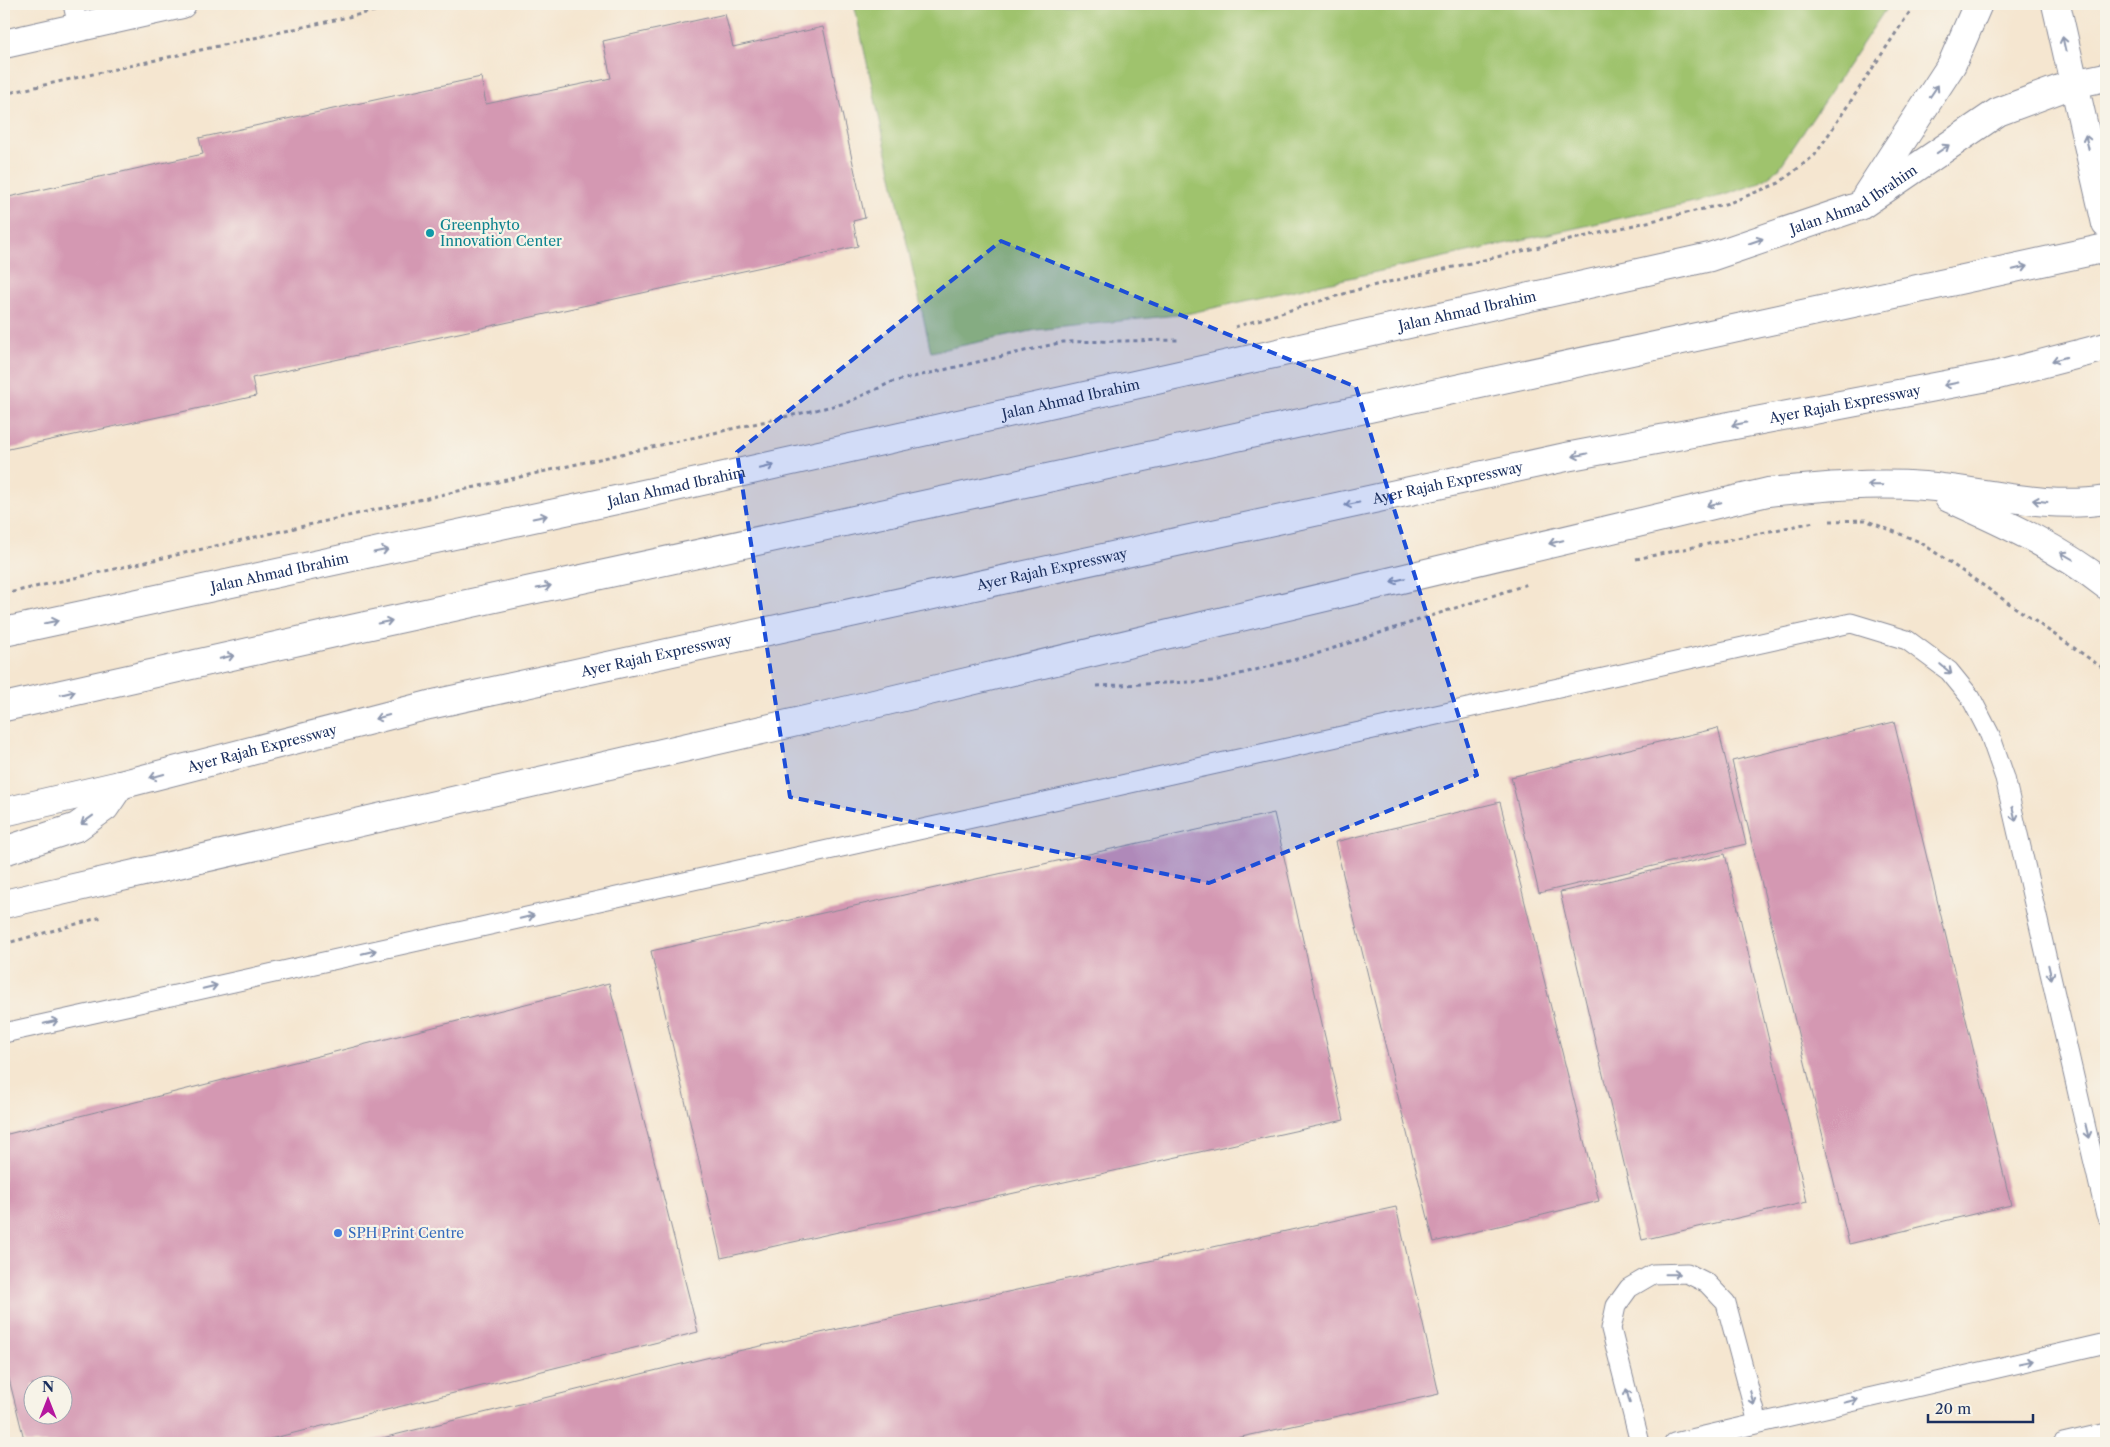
<svg xmlns="http://www.w3.org/2000/svg" width="2110" height="1447" viewBox="0 0 2110 1447" font-family="'Libre Caslon Text',serif">
  <style>
    .green { fill: #9fc36d; stroke: #5d7966 }
    .building { fill: #d498b2; fill-rule: evenodd }
    .lines { fill: none; stroke-linecap: round; stroke-linejoin: round }
    .service-casing { stroke: #888a97; stroke-width: 21 }
    .minor-casing { stroke: #888a97; stroke-width: 30 }
    .secondary-casing { stroke: #888a97; stroke-width: 30 }
    .primary-casing { stroke: #888a97; stroke-width: 30 }
    .motorway-casing { stroke: #888a97; stroke-width: 30 }
    .path { stroke: #888a97; stroke-width: 3; stroke-dasharray: 4 4; stroke-linecap: butt }
    .service { stroke: #fff; stroke-width: 19 }
    .minor { stroke: #fff; stroke-width: 28 }
    .secondary { stroke: #fff; stroke-width: 28 }
    .primary { stroke: #fff; stroke-width: 28 }
    .motorway { stroke: #fff; stroke-width: 28 }
    .oneway { stroke: #8d97ae }
    .marked { fill: #1d4ed8; fill-opacity: 0.2; stroke: #1d4ed8; stroke-width: 4; stroke-dasharray: 10 6; stroke-linejoin: round }
    .culture-dot { fill: #0f9aa8; stroke: #f7f3e8; stroke-width: 2 }
    .shop-dot { fill: #3f7fe0; stroke: #f7f3e8; stroke-width: 2 }
    .labels { text-anchor: middle; stroke-width: 4.5; stroke-linejoin: round; paint-order: stroke }
    .street-label { font-size: 14px; fill: #1b2f5e; stroke: #f7f3e8 }
    .culture-label { font-size: 14px; fill: #0d838f; stroke: #f7f3e8; text-anchor: start }
    .shop-label { font-size: 14px; fill: #366cbe; stroke: #f7f3e8; text-anchor: start }
  </style>
  <rect width="100%" height="100%" fill="#f7f3e8"/>
  <filter id="ink" filterUnits="userSpaceOnUse"><feTurbulence type="fractalNoise" baseFrequency=".02" numOctaves="2"/><feDisplacementMap in="SourceGraphic" scale="10" xChannelSelector="R" yChannelSelector="G"/><feConvolveMatrix kernelMatrix="1 2 1 2 8 2 1 2 1" color-interpolation-filters="sRGB"/></filter>
  <filter id="wash" filterUnits="userSpaceOnUse"><feTurbulence type="fractalNoise" baseFrequency=".0096" numOctaves="4" result="noise"/><feDisplacementMap in="SourceGraphic" scale="20" xChannelSelector="R" yChannelSelector="G"/><feGaussianBlur stdDeviation="1.12" result="paint"/><feColorMatrix in="noise" values="0 0 0 0 0 0 0 0 0 0 0 0 0 0 0 0 0 1.4 0 .05"/><feComposite in="paint" operator="in"/></filter>
  <g filter="url(#wash)">
    <rect width="100%" height="100%" fill="#f5e6d0"/>
    <!-- green -->
    <path class="green" d="M 854,4 L 1889,4 L 1778,170 L 1757,184 L 1721,196 L 1186,314 L 1036,330 L 931,352 Z"/>
    <g id="blocks">
      <!-- building -->
      <path class="building" d="M 725,14 L 733,47 L 823,27 L 865,218 L 853,221 L 858,246 L 252,378 L 256,396 L 4,450 L 4,198 L 203,154 L 199,138 L 481,77 L 486,104 L 611,78 L 603,41 Z
        M 1894,722 L 2011,1205 L 1849,1244 L 1732,761 Z
        M 1718,728 L 1746,844 L 1539,893 L 1511,777 Z
        M 1500,802 L 1599,1201 L 1434,1242 L 1335,842 Z
        M 1274,813 L 1344,1120 L 721,1258 L 651,951 Z
        M 1725,854 L 1807,1202 L 1642,1240 L 1560,892 Z
        M 609,983 L 698,1332 L 254,1443 L 25,1443 L 4,1359 L 4,1135 ZM 62,1384 L 62,1414 L 32,1414 L 32,1384 Z
        M 1396,1207 L 1439,1394 L 1214,1443 L 362,1443 L 706,1358 Z"/>
    </g>
  </g>
  <g filter="url(#ink)">
    <use href="#blocks" fill-opacity="0" stroke="#888a97" stroke-width="1"/>
    <g class="lines">
      <!-- service casing -->
      <g class="service-casing">
        <path id="service" d="M 73,4 L 78,27
          M 4,1033 L 1851,623 L 1907,640 L 1949,671 L 1971,698 L 1990,735 L 2005,778 L 2106,1215
          M 1640,1443 L 1611,1329 L 1616,1306 L 1629,1288 L 1653,1274 L 1687,1273 L 1707,1283 L 1726,1303 L 1758,1423
          M 1674,1443 L 2106,1343
          M 2063,1443 L 2106,1433"/>
      </g>
      <!-- minor casing -->
      <g class="minor-casing">
        <path id="minor" d="M 4,44 L 182,4"/>
      </g>
      <!-- secondary casing -->
      <g class="secondary-casing">
        <path id="secondary" d="M 2056,4 L 2106,224"/>
      </g>
      <!-- primary casing -->
      <g class="primary-casing">
        <g id="primary">
          <path d="M 1866,196 L 1952,64 L 1978,4"/>
          <path d="M 1949,498 C 2004,523 2058,547 2106,585"/>
          <path id="s1" d="M 4,632 L 630,497 L 1710,257 L 1860,206 L 1998,112 L 2073,84 L 2106,77"/>
          <path d="M 4,904 L 853,709 L 1768,492 C 1820,487 1872,482 1924,486 C 1984,491 2046,510 2106,500"/>
        </g>
      </g>
      <!-- motorway casing -->
      <g class="motorway-casing">
        <g id="motorway">
          <path d="M 4,707 L 352,629 L 2106,248"/>
          <path id="s2" d="M 4,812 L 120,785 L 429,705 L 1566,457 L 1998,375 L 2106,347"/>
          <path d="M 4,851 L 77,827 L 105,807 L 120,785"/>
        </g>
      </g>
      <!-- path -->
      <path class="path" d="M 4,94 L 406,4
        M 1235,327 L 1363,288 L 1729,203 L 1779,183 L 1815,155 L 1915,4
        M 1830,521 L 1865,520 L 1920,542 L 2106,670
        M 1636,559 L 1814,522
        M 4,594 L 846,403 L 892,382 L 1063,342 L 1180,340
        M 1097,686 L 1214,681 L 1319,653 L 1528,584
        M 4,944 L 102,917"/>
      <!-- service -->
      <use href="#service" class="service"/>
      <!-- minor -->
      <use href="#minor" class="minor"/>
      <!-- secondary -->
      <use href="#secondary" class="secondary"/>
      <!-- primary -->
      <use href="#primary" class="primary"/>
      <!-- motorway -->
      <use href="#motorway" class="motorway"/>
    </g>
    <!-- one-way arrows -->
    <defs><path id="oneway-shaft" d="M-6 0H5M1.5-3L5.5 0L1.5 3" fill="none" stroke-width="1.6" stroke-linecap="round" stroke-linejoin="round" transform="scale(1.25)"/></defs>
    <g class="oneway">
      <use href="#oneway-shaft" transform="translate(2064 44) rotate(-102)"/>
      <use href="#oneway-shaft" transform="translate(1934 91) rotate(-56)"/>
      <use href="#oneway-shaft" transform="translate(2087 142) rotate(-103)"/>
      <use href="#oneway-shaft" transform="translate(1943 149) rotate(-34)"/>
      <use href="#oneway-shaft" transform="translate(1756 241) rotate(-19)"/>
      <use href="#oneway-shaft" transform="translate(2020 268) rotate(-13)"/>
      <use href="#oneway-shaft" transform="translate(2059 359) rotate(165)"/>
      <use href="#oneway-shaft" transform="translate(1951 384) rotate(169)"/>
      <use href="#oneway-shaft" transform="translate(1739 424) rotate(169)"/>
      <use href="#oneway-shaft" transform="translate(1580 455) rotate(169)"/>
      <use href="#oneway-shaft" transform="translate(767 467) rotate(-13)"/>
      <use href="#oneway-shaft" transform="translate(1875 485) rotate(-179)"/>
      <use href="#oneway-shaft" transform="translate(2040 501) rotate(-173)"/>
      <use href="#oneway-shaft" transform="translate(1352 504) rotate(168)"/>
      <use href="#oneway-shaft" transform="translate(1714 504) rotate(167)"/>
      <use href="#oneway-shaft" transform="translate(540 517) rotate(-12)"/>
      <use href="#oneway-shaft" transform="translate(1556 542) rotate(167)"/>
      <use href="#oneway-shaft" transform="translate(381 551) rotate(-12)"/>
      <use href="#oneway-shaft" transform="translate(2067 556) rotate(-150)"/>
      <use href="#oneway-shaft" transform="translate(1398 580) rotate(167)"/>
      <use href="#oneway-shaft" transform="translate(544 587) rotate(-12)"/>
      <use href="#oneway-shaft" transform="translate(51 622) rotate(-12)"/>
      <use href="#oneway-shaft" transform="translate(385 622) rotate(-12)"/>
      <use href="#oneway-shaft" transform="translate(227 657) rotate(-13)"/>
      <use href="#oneway-shaft" transform="translate(1946 669) rotate(40)"/>
      <use href="#oneway-shaft" transform="translate(68 693) rotate(-13)"/>
      <use href="#oneway-shaft" transform="translate(382 717) rotate(165)"/>
      <use href="#oneway-shaft" transform="translate(157 776) rotate(165)"/>
      <use href="#oneway-shaft" transform="translate(2014 814) rotate(77)"/>
      <use href="#oneway-shaft" transform="translate(87 820) rotate(144)"/>
      <use href="#oneway-shaft" transform="translate(527 917) rotate(-13)"/>
      <use href="#oneway-shaft" transform="translate(369 952) rotate(-13)"/>
      <use href="#oneway-shaft" transform="translate(2050 972) rotate(77)"/>
      <use href="#oneway-shaft" transform="translate(210 987) rotate(-13)"/>
      <use href="#oneway-shaft" transform="translate(51 1022) rotate(-13)"/>
      <use href="#oneway-shaft" transform="translate(2087 1131) rotate(77)"/>
      <use href="#oneway-shaft" transform="translate(1673 1274) rotate(-1)"/>
      <use href="#oneway-shaft" transform="translate(2026 1362) rotate(-12)"/>
      <use href="#oneway-shaft" transform="translate(1628 1396) rotate(-104)"/>
      <use href="#oneway-shaft" transform="translate(1752 1398) rotate(75)"/>
      <use href="#oneway-shaft" transform="translate(1851 1401) rotate(-13)"/>
    </g>
  </g>
  <!-- marked area -->
  <path class="marked" d="M 1001,241 L 1356,387 L 1477,775 L 1209,883 L 790,797 L 737,452 Z"/>
  <!-- markers -->
  <circle class="culture-dot" cx="430" cy="233" r="5"/>
  <circle class="shop-dot" cx="338" cy="1233" r="5"/>
  <g class="labels">
    <!-- street labels -->
    <g class="street-label">
      <text dy="5" stroke="none"><textPath href="#s1" startOffset="1902">Jalan Ahmad Ibrahim</textPath></text>
      <text dy="5" stroke="none"><textPath href="#s1" startOffset="1498">Jalan Ahmad Ibrahim</textPath></text>
      <text dy="5" stroke="none"><textPath href="#s1" startOffset="1092">Jalan Ahmad Ibrahim</textPath></text>
      <text dy="5" stroke="none"><textPath href="#s2" startOffset="1886">Ayer Rajah Expressway</textPath></text>
      <text dy="5" stroke="none"><textPath href="#s2" startOffset="1481">Ayer Rajah Expressway</textPath></text>
      <text dy="5" stroke="none"><textPath href="#s1" startOffset="688">Jalan Ahmad Ibrahim</textPath></text>
      <text dy="5" stroke="none"><textPath href="#s2" startOffset="1076">Ayer Rajah Expressway</textPath></text>
      <text dy="5" stroke="none"><textPath href="#s1" startOffset="282">Jalan Ahmad Ibrahim</textPath></text>
      <text dy="5" stroke="none"><textPath href="#s2" startOffset="671">Ayer Rajah Expressway</textPath></text>
      <text dy="5" stroke="none"><textPath href="#s2" startOffset="266">Ayer Rajah Expressway</textPath></text>
    </g>
    <!-- culture labels -->
    <g class="culture-label">
      <text x="440" y="230">Greenphyto<tspan x="440" dy="16">Innovation Center</tspan></text>
    </g>
    <!-- shop labels -->
    <g class="shop-label">
      <text x="348" y="1238">SPH Print Centre</text>
    </g>
  </g>
  <!-- margin -->
  <rect width="2110" height="1447" fill="none" stroke="#f7f3e8" stroke-width="20"/>
  <!-- north arrow -->
  <g transform="translate(48 1400)"><circle r="24" fill="#f7f3e8" stroke="#9fa5b1"/>
  <path d="M0-4L9 19L0 12L-9 19Z" fill="#b5179e"/>
  <text y="-8" font-size="14" font-weight="bold" text-anchor="middle" fill="#1b2f5e">N</text>
  </g>
  <!-- scale -->
  <path d="M1928 1414v8h105v-8" fill="none" stroke="#1b2f5e" stroke-width="2.5"/>
  <text x="1935" y="1414" font-size="15" fill="#1b2f5e" stroke="#f7f3e8" stroke-width="4" paint-order="stroke">20 m</text>
</svg>
